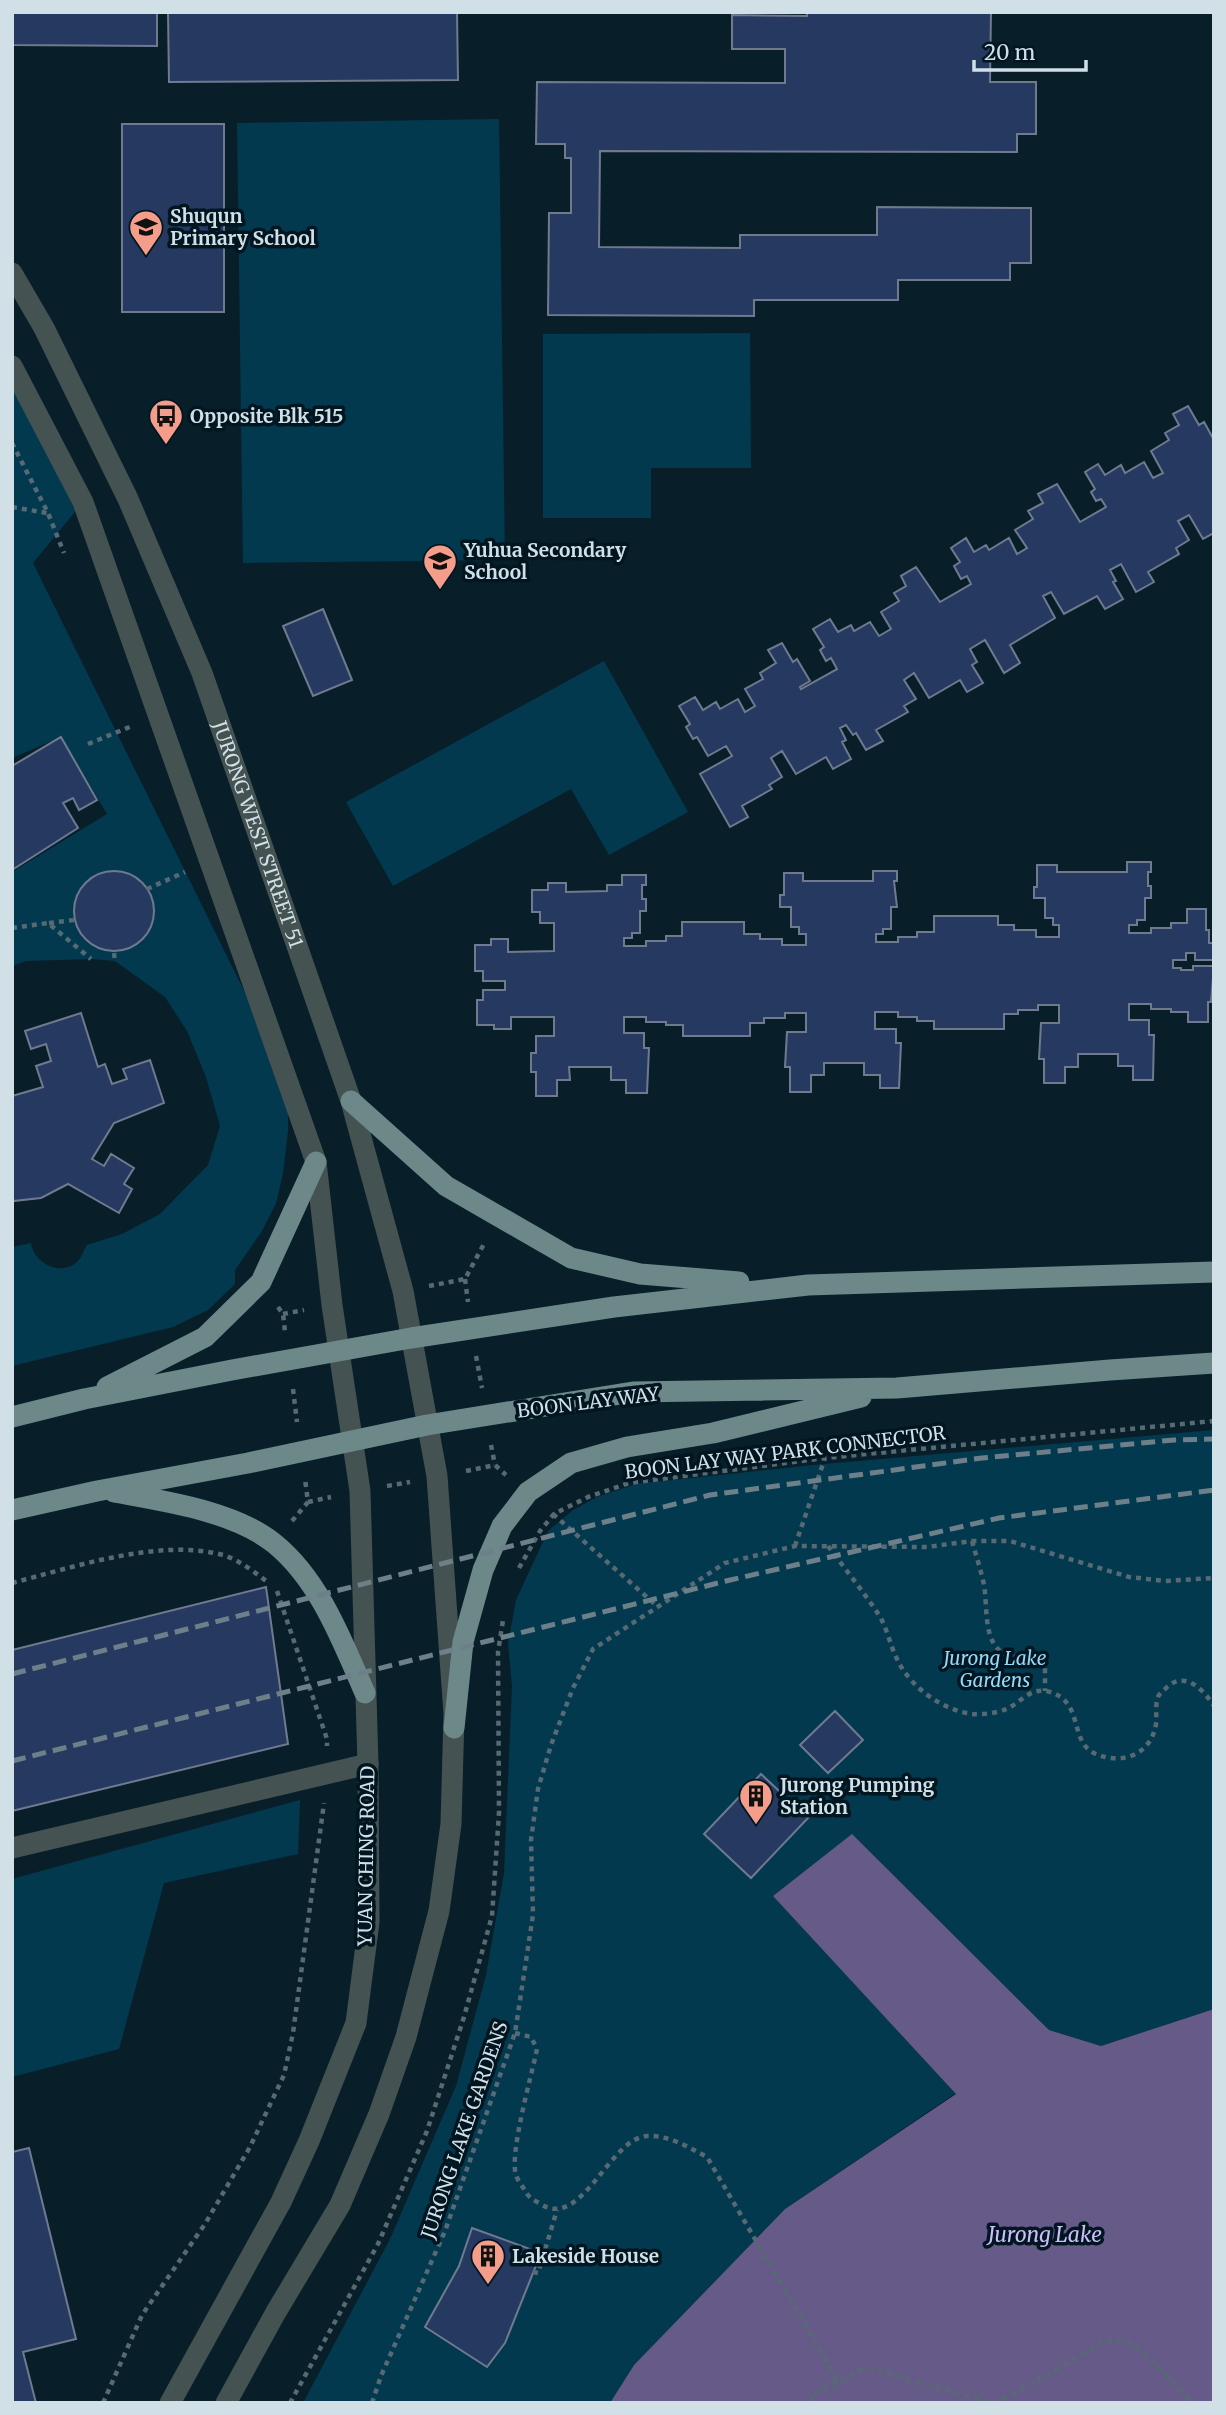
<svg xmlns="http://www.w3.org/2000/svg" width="1226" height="2415" viewBox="0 0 1226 2415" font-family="Merriweather,serif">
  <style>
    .green { fill: #03394e }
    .water { fill: #665a88 }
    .building { fill: #263a61; stroke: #6f7a8f; stroke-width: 2 }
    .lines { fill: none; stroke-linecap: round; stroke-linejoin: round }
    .path { stroke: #576a74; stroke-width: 4.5; stroke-dasharray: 5 5; stroke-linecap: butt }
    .minor { stroke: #455252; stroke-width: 21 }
    .major { stroke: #6d8889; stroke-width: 21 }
    .rail { stroke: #6d8089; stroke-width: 5; stroke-dasharray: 14 7; stroke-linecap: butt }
    .labels { text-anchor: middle; stroke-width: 7; stroke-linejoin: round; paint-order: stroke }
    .poi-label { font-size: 19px; font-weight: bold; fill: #d1dfe6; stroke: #011620; text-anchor: start }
    .street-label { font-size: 19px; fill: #d1dfe6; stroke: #011620 }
    .park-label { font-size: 19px; font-style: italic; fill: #94d8fa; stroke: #011620 }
    .water-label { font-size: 21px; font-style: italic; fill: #ccbef9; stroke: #011620 }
  </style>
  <rect width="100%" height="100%" fill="#081f2a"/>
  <!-- green -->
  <path class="green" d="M 499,119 L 505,560 L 243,563 L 237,123 Z
    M 750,333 L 751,468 L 651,468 L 651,518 L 543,518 L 543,334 Z
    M 12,367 L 83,502 L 33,563 L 288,1080 L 288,1131 L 283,1174 L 276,1203 L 262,1231 L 235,1270 L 235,1284 L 208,1310 L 173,1327 L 12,1366 L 12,1247 L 31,1243 C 34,1264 62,1278 79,1260 C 82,1256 84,1249 87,1245 L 122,1234 L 160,1214 L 208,1165 L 220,1126 L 206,1077 L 187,1031 L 165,997 L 115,961 L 91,959 L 26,961 L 12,966 L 12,872 L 107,814 L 61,737 L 12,758 Z
    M 604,661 L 688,812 L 609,855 L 571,789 L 393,886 L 346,802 Z
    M 1214,1430 L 1214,2009 L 1101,2046 L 1049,2030 L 852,1835 L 773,1896 L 956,2093 L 785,2209 L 634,2365 L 610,2403 L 303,2403 L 390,2239 L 456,2086 L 486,1975 L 504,1873 L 512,1686 L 508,1643 L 516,1600 L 548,1531 L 573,1510 L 597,1497 L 636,1484 L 813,1465 Z
    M 300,1800 L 298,1854 L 164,1883 L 119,2049 L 12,2077 L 12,1879 Z"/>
  <!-- water -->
  <path class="water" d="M 852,1834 L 1049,2030 L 1101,2046 L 1214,2009 L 1214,2403 L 610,2403 L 634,2365 L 785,2209 L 956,2094 L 773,1896 Z"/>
  <!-- building -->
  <path class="building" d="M 12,12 L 157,12 L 157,46 L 12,45 Z
    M 168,12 L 457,12 L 458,80 L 169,82 Z
    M 807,12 L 991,12 L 990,82 L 1036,82 L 1036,134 L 1017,134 L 1017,152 L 600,151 L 599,247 L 740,248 L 740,235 L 877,235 L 877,207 L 1031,208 L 1031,263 L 1010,263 L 1010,280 L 898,280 L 898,300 L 754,300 L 754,316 L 548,315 L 549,213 L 571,213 L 571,158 L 565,158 L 565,144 L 536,144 L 537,82 L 785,83 L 785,49 L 732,49 L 732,15 L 807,16 Z
    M 122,124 L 224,124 L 224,312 L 122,312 Z
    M 1188,406 L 1199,425 L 1204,422 L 1214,440 L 1214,533 L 1203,539 L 1189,515 L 1178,521 L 1189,540 L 1176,548 L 1179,554 L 1148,572 L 1154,582 L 1136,592 L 1121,564 L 1110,570 L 1116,581 L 1113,582 L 1123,599 L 1105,609 L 1097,596 L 1064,614 L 1051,592 L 1043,596 L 1055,618 L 1010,645 L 1020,663 L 1004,673 L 985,640 L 970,649 L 977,662 L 972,665 L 983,683 L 967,692 L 960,680 L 929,698 L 914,673 L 904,680 L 916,699 L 904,706 L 908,712 L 876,730 L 883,741 L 866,750 L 856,733 L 853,735 L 846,725 L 840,728 L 846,740 L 842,742 L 851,759 L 833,769 L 826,757 L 796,774 L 782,751 L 771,758 L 782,777 L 769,785 L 772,789 L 742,806 L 748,817 L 730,827 L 700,774 L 732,756 L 726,746 L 708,756 L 697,737 L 693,739 L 686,727 L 690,724 L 679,706 L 695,697 L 703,710 L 716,702 L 720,709 L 738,699 L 745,712 L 755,706 L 745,689 L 763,679 L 760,673 L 776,663 L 768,650 L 782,643 L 793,662 L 797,659 L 810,681 L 800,687 L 801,689 L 837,669 L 831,658 L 826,661 L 820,650 L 824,647 L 813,629 L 830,619 L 838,632 L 851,625 L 854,631 L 870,622 L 879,636 L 891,629 L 881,612 L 899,601 L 894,593 L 906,586 L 901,576 L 916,567 L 940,602 L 971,584 L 967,576 L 961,579 L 954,566 L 960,562 L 951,548 L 966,538 L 974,552 L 986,545 L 989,550 L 1009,538 L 1017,554 L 1027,548 L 1015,530 L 1033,519 L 1028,511 L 1043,503 L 1038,494 L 1057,484 L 1080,522 L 1106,507 L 1101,499 L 1096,501 L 1091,492 L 1095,489 L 1085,472 L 1098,464 L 1105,475 L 1121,465 L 1125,473 L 1144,462 L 1153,478 L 1163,473 L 1151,451 L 1169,440 L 1165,433 L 1179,425 L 1173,414 Z
    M 323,609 L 352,680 L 313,696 L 283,626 Z
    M 61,737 L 97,800 L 79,810 L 73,798 L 63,803 L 78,828 L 12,870 L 12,766 Z
    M 1127,862 L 1151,862 L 1151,872 L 1148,872 L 1148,886 L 1151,886 L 1151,898 L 1145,898 L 1145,920 L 1137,920 L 1137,925 L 1129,925 L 1129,933 L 1151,933 L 1151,928 L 1171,928 L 1171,923 L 1187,923 L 1187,909 L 1206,909 L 1206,930 L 1209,930 L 1209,943 L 1214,943 L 1214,960 L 1195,960 L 1195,953 L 1186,953 L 1186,960 L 1173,960 L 1173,968 L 1181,968 L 1181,970 L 1193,970 L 1193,966 L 1214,966 L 1211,1002 L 1208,1002 L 1208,1022 L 1188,1022 L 1188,1012 L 1171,1012 L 1171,1009 L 1151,1009 L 1151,1004 L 1129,1004 L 1129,1020 L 1149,1020 L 1149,1035 L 1154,1035 L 1153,1080 L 1133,1080 L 1133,1066 L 1118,1066 L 1118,1054 L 1078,1054 L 1078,1067 L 1065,1067 L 1065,1083 L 1044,1083 L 1044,1059 L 1039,1059 L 1041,1023 L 1059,1023 L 1059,1005 L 1038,1005 L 1038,1010 L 1018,1010 L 1018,1014 L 1004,1014 L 1004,1029 L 934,1029 L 934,1021 L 917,1021 L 917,1017 L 898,1017 L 898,1012 L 875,1012 L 875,1029 L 896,1029 L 896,1043 L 901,1043 L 899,1088 L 880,1088 L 880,1075 L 864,1075 L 864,1063 L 824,1063 L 824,1075 L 811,1075 L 811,1092 L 790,1092 L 790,1067 L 785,1067 L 787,1032 L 806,1032 L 806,1013 L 785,1013 L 785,1018 L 764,1018 L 764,1023 L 750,1023 L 750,1036 L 683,1036 L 683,1025 L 666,1025 L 666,1022 L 646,1022 L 646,1017 L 624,1017 L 624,1033 L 644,1033 L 644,1048 L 649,1048 L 647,1093 L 626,1093 L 626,1080 L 611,1080 L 611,1067 L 569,1067 L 570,1080 L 557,1080 L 557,1096 L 536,1096 L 536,1072 L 531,1072 L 531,1053 L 536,1053 L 536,1036 L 554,1036 L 554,1017 L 511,1017 L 511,1029 L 494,1029 L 494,1025 L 477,1025 L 477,1000 L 483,1000 L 483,990 L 505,990 L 505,981 L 483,981 L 483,971 L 475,971 L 475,945 L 491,945 L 491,939 L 508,939 L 508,952 L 554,951 L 554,923 L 540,923 L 540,912 L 532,912 L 532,890 L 548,890 L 548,883 L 566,883 L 566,892 L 607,891 L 607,885 L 622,885 L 622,875 L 646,875 L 646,885 L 642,885 L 642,899 L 646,899 L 646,911 L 640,911 L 640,933 L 632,933 L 632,938 L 624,938 L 624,946 L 646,946 L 646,941 L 666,941 L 666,936 L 682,936 L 682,922 L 744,922 L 744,934 L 760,934 L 760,939 L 782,939 L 782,945 L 806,945 L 806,934 L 799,934 L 799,927 L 791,927 L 791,907 L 780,907 L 780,895 L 784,895 L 784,873 L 803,873 L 803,881 L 873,881 L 873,871 L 897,871 L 897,881 L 894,881 L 897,907 L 891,907 L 891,929 L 883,929 L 883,934 L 876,934 L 876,942 L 898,942 L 898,937 L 917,937 L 917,932 L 934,932 L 934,916 L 998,916 L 998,925 L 1014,925 L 1014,930 L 1036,930 L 1036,937 L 1059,937 L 1059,925 L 1053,925 L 1053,918 L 1045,918 L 1045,898 L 1034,898 L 1034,887 L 1037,887 L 1037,865 L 1057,865 L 1057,872 L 1127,872 Z
    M74 911a40 40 0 1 1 80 0a40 40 0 1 1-80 0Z
    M 81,1013 L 98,1067 L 105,1064 L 112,1084 L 127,1079 L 123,1069 L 150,1060 L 164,1103 L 114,1123 L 92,1159 L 104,1166 L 111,1154 L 134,1168 L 124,1184 L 132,1189 L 119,1213 L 68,1184 L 41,1198 L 14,1201 L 12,1204 L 12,1096 L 43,1087 L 36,1066 L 51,1061 L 46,1044 L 31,1049 L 25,1031 Z
    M 266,1587 L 288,1744 L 12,1811 L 12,1650 Z
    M 835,1711 L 863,1740 L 828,1773 L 800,1745 Z
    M 761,1774 L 808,1818 L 751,1878 L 704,1834 Z
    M 29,2148 L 76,2339 L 23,2352 L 36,2403 L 12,2403 L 12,2152 Z
    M 472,2228 L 541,2253 L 505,2343 L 487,2367 L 425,2327 L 459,2266 Z"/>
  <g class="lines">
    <!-- path -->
    <path class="path" d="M 12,443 L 48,513 L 64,553
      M 12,507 L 47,513
      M 88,744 L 132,726
      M 147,889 L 185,872
      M 49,923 L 74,920
      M 12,928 L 48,923 L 91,959
      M 114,953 L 115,961
      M 465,1279 L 468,1302
      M 429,1286 L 465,1279 L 485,1242
      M 278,1307 L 283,1314 L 285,1332
      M 283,1314 L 304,1310
      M 476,1356 L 482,1388
      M 293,1389 L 297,1422
      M 491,1445 L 495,1465
      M 466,1471 L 495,1465 L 506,1475
      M 387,1486 L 410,1482
      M 308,1502 L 331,1497
      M 553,1514 L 657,1606
      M 292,1521 L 308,1502 L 305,1479
      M 972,1541 C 976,1556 981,1570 984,1585 C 988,1607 982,1645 1007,1655 C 1018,1660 1029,1653 1045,1660 L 1045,1691
      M 795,1546 L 825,1458
      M 828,1546 C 845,1569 863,1591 879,1615 C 887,1628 890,1645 897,1659 C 910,1687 942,1710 972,1714 C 980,1715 996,1713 1004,1710 C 1019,1705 1028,1688 1046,1691 C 1086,1699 1067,1742 1096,1754 C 1122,1765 1151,1755 1156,1724 C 1157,1716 1155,1704 1158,1697 C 1159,1694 1162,1692 1165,1689 C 1184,1669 1203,1689 1214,1706
      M 519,1568 L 540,1531 L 554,1514 L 588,1497 L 629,1483 L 825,1458 L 1214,1421
      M 12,1583 C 74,1567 159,1538 223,1555 C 240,1560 255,1573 269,1583
      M 277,1591 L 327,1739 L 327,1746
      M 515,2033 L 531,2037 L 537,2049 C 532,2074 509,2154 516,2175 C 517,2179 521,2184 524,2189 C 527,2196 532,2199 539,2203 C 581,2233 609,2138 647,2136 C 669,2135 688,2147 707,2157 L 838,2381
      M 533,2272 L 538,2273 L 557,2210
      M 103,2403 L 142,2315 L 205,2224 L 250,2147 L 284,2075 L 293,2033 L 324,1803
      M 290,2403 L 378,2244 L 427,2131 L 464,2017 L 492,1916 L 499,1813 L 498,1652 L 503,1620
      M 372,2403 L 381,2376 L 445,2231 L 515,2033 L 533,1915 L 531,1840 L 538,1789 L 551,1745 L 573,1688 L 593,1649 L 725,1563 L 795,1546 L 927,1547 L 972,1541 L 1010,1541 L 1129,1577 L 1165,1581 L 1214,1578
      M 811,2403 L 813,2394 L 863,2369 L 874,2369 L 991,2403 L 1010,2396 L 1103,2342 C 1110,2341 1117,2339 1125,2342 C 1142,2347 1179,2389 1193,2403"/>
    <!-- minor -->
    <g class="minor">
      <path id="s1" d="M 12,273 L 44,328 L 128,499 L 202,673 L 351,1101 L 403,1291 L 437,1476 L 454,1714 L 451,1824 L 439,1911 L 406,2037 L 379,2114 L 340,2205 L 276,2312 L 226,2403"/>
      <path d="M 12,366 L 83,502 L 316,1162 L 332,1305 L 360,1491 L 368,1764 L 369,1922 L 356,2023 L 309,2141 L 281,2202 L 170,2403"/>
      <path d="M 12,1848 L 368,1764"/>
    </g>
    <!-- major -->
    <path class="major" d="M 351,1101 L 446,1186 L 571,1258 L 640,1274 L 739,1282
      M 107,1387 L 205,1337 L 261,1282 L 316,1162
      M 12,1417 L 84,1399 L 232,1370 L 411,1338 L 614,1307 L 808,1285 L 1214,1272
      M 114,1492 C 163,1501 235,1511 275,1544 C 320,1581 342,1641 365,1693
      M 12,1510 L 97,1491 L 248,1463 L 427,1425 L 633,1392 L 897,1388 L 1110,1370 L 1214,1363
      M 454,1728 L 463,1642 L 483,1570 L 502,1526 L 528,1492 L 571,1463 L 627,1447 L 713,1433 L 861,1397"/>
    <!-- rail -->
    <path class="rail" d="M 12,1674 L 710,1495 L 982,1458 L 1174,1440 L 1214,1439
      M 12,1761 L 726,1581 L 999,1518 L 1214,1490"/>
  </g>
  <!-- icons -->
  <defs>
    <g id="school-pin" transform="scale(1.75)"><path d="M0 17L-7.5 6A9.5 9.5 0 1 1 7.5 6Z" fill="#f49d8b" stroke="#011620"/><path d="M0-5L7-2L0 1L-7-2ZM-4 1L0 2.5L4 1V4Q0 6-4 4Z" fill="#111"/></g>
    <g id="bus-pin" transform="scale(1.75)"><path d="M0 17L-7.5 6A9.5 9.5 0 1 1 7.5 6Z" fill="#f49d8b" stroke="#011620"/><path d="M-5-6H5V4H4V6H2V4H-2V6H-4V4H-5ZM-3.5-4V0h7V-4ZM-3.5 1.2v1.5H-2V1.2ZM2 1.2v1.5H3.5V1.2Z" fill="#111"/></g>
    <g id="building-pin" transform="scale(1.75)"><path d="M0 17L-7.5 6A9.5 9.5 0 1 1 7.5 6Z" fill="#f49d8b" stroke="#011620"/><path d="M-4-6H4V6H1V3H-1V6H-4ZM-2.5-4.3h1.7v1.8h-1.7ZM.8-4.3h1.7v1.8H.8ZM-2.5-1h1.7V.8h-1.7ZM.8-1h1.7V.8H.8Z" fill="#111"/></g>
  </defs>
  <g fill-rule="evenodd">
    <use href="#school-pin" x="146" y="227"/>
    <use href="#bus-pin" x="166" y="416"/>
    <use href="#school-pin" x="440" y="561"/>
    <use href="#building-pin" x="756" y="1796"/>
    <use href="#building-pin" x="488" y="2256"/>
  </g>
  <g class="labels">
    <!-- poi labels -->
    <g class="poi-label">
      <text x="170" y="223">Shuqun<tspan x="170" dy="22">Primary School</tspan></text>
      <text x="190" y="423">Opposite Blk 515</text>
      <text x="464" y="557">Yuhua Secondary<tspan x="464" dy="22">School</tspan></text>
      <text x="780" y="1792">Jurong Pumping<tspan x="780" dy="22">Station</tspan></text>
      <text x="512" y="2263">Lakeside House</text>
    </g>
    <!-- street labels -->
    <g class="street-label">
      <text dy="7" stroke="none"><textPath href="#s1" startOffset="614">JURONG WEST STREET 51</textPath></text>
      <text transform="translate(588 1402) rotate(-7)" y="7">BOON LAY WAY</text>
      <text transform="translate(785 1452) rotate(-7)" y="7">BOON LAY WAY PARK CONNECTOR</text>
      <text transform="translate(366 1856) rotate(-89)" y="7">YUAN CHING ROAD</text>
      <text transform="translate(464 2130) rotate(-71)" y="7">JURONG LAKE GARDENS</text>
    </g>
    <!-- park labels -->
    <g class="park-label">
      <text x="995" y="1665">Jurong Lake<tspan x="995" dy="22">Gardens</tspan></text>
    </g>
    <!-- water labels -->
    <g class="water-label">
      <text x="1045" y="2242">Jurong Lake</text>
    </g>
  </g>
  <!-- border -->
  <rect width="1226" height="2415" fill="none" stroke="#d1dfe6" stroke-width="28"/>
  <!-- scale -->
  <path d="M974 60v10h112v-10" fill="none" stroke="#d1dfe6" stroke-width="3.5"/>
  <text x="984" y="60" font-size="21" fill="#d1dfe6" stroke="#011620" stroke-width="5" paint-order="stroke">20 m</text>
</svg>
